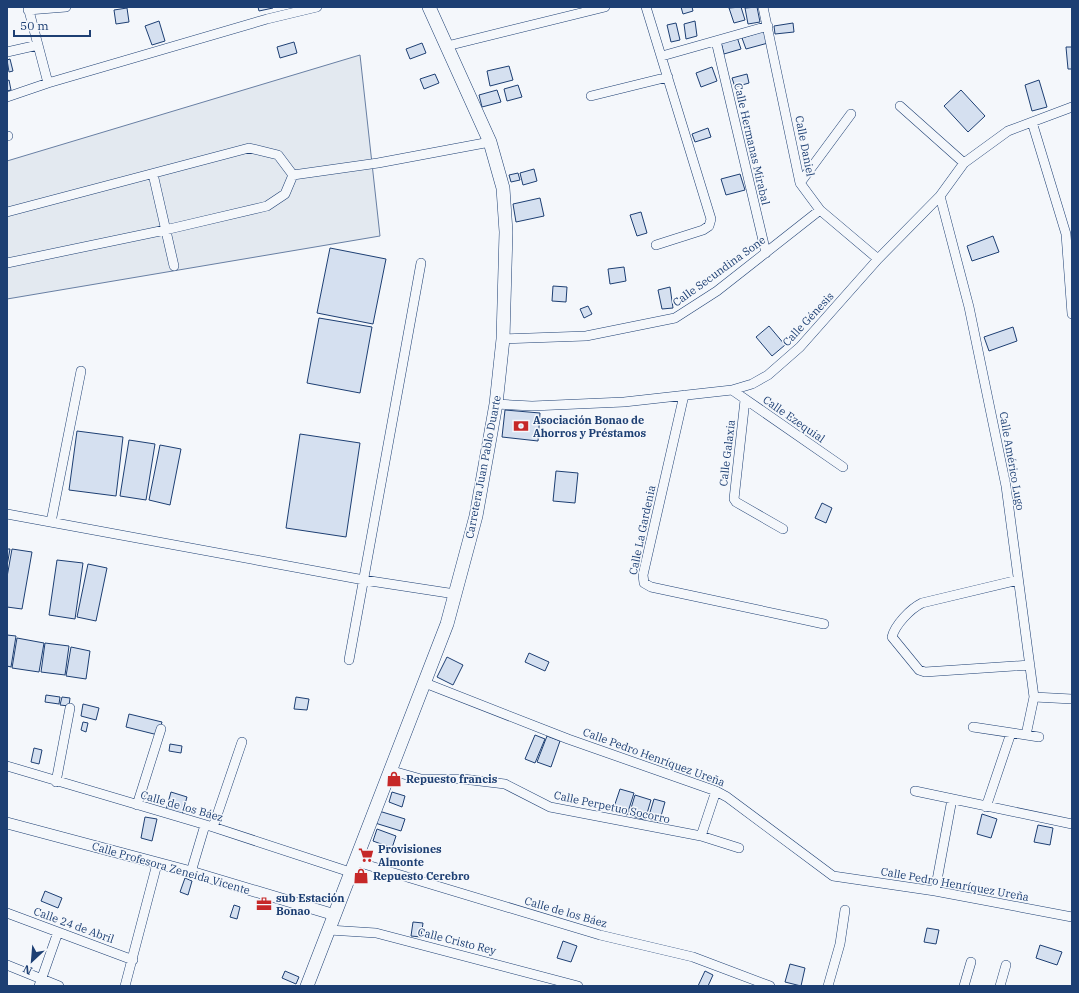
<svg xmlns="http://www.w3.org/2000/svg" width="1079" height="993" viewBox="0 0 1079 993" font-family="'IBM Plex Serif',serif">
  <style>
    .green { fill: #e3e9f0; stroke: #687fa3 }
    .building { fill: #d5e0f0; stroke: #1d3f73 }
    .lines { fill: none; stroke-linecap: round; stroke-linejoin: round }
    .minor-casing { stroke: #1d3f73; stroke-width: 10 }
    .tertiary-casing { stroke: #1d3f73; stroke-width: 12 }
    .secondary-casing { stroke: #1d3f73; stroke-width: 14 }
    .minor { stroke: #f4f7fb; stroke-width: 9 }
    .tertiary { stroke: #f4f7fb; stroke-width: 11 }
    .secondary { stroke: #f4f7fb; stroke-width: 13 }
    .labels { text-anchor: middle; stroke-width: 3; stroke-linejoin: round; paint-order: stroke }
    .street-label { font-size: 11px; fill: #1d3f73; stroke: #f4f7fb }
    .poi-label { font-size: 11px; font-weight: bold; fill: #1d3f73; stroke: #f4f7fb; text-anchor: start }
  </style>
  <rect width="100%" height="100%" fill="#f4f7fb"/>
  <!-- green -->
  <path class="green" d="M 360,55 L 380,236 L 7,299 L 7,161 Z"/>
  <!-- building -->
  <path class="building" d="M 258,7 L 273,7 L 273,8 L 259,11 Z
    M 681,7 L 692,7 L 693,11 L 683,14 Z
    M 741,7 L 745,20 L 734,23 L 729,8 Z
    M 757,7 L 760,22 L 748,24 L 745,8 Z
    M 127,8 L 129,22 L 116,24 L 114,10 Z
    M 159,21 L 165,41 L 152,45 L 145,26 Z
    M 695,21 L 697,36 L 686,39 L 684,24 Z
    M 676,23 L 680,40 L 671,42 L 667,25 Z
    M 793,23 L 794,32 L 775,34 L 774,26 Z
    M 764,31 L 768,43 L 746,49 L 742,38 Z
    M 737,37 L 741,49 L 724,54 L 721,42 Z
    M 294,42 L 297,53 L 280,58 L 277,47 Z
    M 422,43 L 426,53 L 410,59 L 406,49 Z
    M 1066,47 L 1072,47 L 1072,69 L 1068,69 Z
    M 10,59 L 13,71 L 9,72 L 7,60 Z
    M 509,66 L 513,80 L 490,86 L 487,71 Z
    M 712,67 L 717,81 L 701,87 L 696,73 Z
    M 435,74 L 439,83 L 424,89 L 420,79 Z
    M 747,74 L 749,83 L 735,87 L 732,78 Z
    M 9,80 L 11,90 L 7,91 L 7,81 Z
    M 1039,80 L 1047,107 L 1032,111 L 1025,85 Z
    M 518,85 L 522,97 L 507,101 L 504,89 Z
    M 497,90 L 501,102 L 482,107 L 479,95 Z
    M 961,90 L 985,116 L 968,132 L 944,106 Z
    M 708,128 L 711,137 L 695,142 L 692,134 Z
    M 534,169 L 537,181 L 523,185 L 520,173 Z
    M 518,173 L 520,180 L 511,182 L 509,175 Z
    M 740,174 L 745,190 L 726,195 L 721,179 Z
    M 540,198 L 544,216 L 516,222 L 513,204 Z
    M 641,212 L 647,233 L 637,236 L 630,215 Z
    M 993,236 L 999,252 L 972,261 L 967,246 Z
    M 330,248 L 386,259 L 373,324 L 317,313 Z
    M 624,267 L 626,281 L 610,284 L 608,269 Z
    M 553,286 L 567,287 L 566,302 L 552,301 Z
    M 670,287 L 673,308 L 662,309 L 658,290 Z
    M 588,306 L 592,314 L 584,318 L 580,309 Z
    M 319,318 L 372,327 L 360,393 L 307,383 Z
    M 769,326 L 785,345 L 772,356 L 756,337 Z
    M 1013,327 L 1017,341 L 989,351 L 984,337 Z
    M 505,410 L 540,413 L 538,441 L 502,437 Z
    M 77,431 L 123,437 L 116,496 L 69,490 Z
    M 300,434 L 360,443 L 346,537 L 286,528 Z
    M 129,440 L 155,444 L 146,500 L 120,496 Z
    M 160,445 L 181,449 L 170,505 L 149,500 Z
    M 556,471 L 578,473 L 575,503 L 553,501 Z
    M 822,503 L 832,508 L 826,523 L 815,518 Z
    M 7,549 L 10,549 L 7,566 Z
    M 12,549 L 32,552 L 22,609 L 7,607 L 7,577 Z
    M 57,560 L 83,563 L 75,619 L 49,615 Z
    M 88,564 L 107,568 L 96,621 L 77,617 Z
    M 7,635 L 16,636 L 11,667 L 7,666 Z
    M 17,638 L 44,643 L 39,672 L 12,668 Z
    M 45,643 L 69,646 L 65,675 L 41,672 Z
    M 71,647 L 90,651 L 86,679 L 66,676 Z
    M 529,653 L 549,662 L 545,671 L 525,662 Z
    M 447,657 L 463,665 L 453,685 L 437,677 Z
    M 46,695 L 60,697 L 59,704 L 45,702 Z
    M 62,697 L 70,698 L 69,706 L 60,705 Z
    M 296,697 L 309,699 L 307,710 L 294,709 Z
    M 83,704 L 99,708 L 96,720 L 81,716 Z
    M 129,714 L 162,722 L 158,735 L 126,727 Z
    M 83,722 L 88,723 L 86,732 L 81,730 Z
    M 535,735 L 545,739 L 535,763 L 525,759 Z
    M 547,736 L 560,741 L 551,767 L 537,762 Z
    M 170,744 L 182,746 L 181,753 L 169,751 Z
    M 34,748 L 42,750 L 39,764 L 31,762 Z
    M 620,789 L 634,793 L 627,815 L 613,810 Z
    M 171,792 L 187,797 L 182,815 L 166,810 Z
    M 392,792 L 405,796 L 402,807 L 389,802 Z
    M 635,795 L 651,800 L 645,820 L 629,815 Z
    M 654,799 L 665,802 L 659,823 L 648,819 Z
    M 379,811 L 405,819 L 401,831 L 375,823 Z
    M 982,814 L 997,819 L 991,838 L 977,834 Z
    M 145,817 L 157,819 L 152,841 L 141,838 Z
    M 1038,825 L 1053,828 L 1050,845 L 1034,842 Z
    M 377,829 L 396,836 L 392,848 L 373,841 Z
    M 185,878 L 192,881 L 188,895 L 180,892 Z
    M 45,891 L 62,898 L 58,908 L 41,901 Z
    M 234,905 L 240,907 L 237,919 L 230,917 Z
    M 413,922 L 423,923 L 421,937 L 411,936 Z
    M 927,928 L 939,930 L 936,944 L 924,942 Z
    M 563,941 L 577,946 L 571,962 L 557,958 Z
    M 1040,945 L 1062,952 L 1057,965 L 1036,958 Z
    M 790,964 L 805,968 L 801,986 L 785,982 Z
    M 285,971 L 299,977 L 296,984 L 282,978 Z
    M 705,971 L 713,975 L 708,986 L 698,986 Z"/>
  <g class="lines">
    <!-- minor casing -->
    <g class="minor-casing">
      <path id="minor" d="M 28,7 L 48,83
        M 646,7 L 711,219 L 709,226 L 703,230 L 656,245
        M 763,7 L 800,183 L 820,210 L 878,259
        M 28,10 L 66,7
        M 716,41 L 766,253
        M 447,46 L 605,7
        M 7,52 L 38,45
        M 662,56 L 768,26
        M 591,96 L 668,77
        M 7,97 L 48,83 L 267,19 L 317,7
        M 900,106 L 964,163
        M 1032,122 L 1066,234 L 1072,314
        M 7,136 L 8,136
        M 153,174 L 174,266
        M 800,183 L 851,114
        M 940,196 L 969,307 L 1006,486 L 1034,697 L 1026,735
        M 7,212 L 249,148 L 278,155 L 293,175 L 378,163 L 490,142
        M 7,263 L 165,230 L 267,206 L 285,194 L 293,175
        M 503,339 L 586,336 L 675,318 L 717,291 L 820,210
        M 732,390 L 843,467
        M 684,395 L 643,575 L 644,583 L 651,587 L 824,624
        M 745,400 L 734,499 L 736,502 L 783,529
        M 496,404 L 532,406 L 624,402 L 732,390 L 752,384 L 768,375 L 800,347 L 878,259 L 940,196 L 964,163 L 1008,131 L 1072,107
        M 7,514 L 364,580 L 455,594
        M 51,522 L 81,371
        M 1018,580 L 922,603 C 910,609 895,625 892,637 L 919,670 L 925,672 L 1030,665
        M 349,660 L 421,263
        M 425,683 L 568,739 L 716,791 L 727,797 L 833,876 L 935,891 L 1072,917
        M 1034,697 L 1072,699
        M 973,727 L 1039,737
        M 7,766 L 213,827 L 350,872
        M 389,770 L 421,779 L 463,779 L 505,784 L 550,807 L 701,836 L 739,848
        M 56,782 L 70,708
        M 915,791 L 1072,824
        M 137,805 L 161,729
        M 986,807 L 1011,733
        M 213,827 L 242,742
        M 701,836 L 716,791
        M 354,861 L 600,935 L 693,957 L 770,986
        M 191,872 L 205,825
        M 935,891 L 952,799
        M 7,913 L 133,960
        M 329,930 L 376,933 L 578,986
        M 7,965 L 59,986
        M 39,986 L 58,932
        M 125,986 L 157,864
        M 828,986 L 840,944 L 845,910
        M 964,986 L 971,962
        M 1000,986 L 1006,965"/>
    </g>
    <!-- tertiary casing -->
    <g class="tertiary-casing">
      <path id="tertiary" d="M 7,823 L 191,872 L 335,915"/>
    </g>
    <!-- secondary casing -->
    <g class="secondary-casing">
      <path id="secondary" d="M 307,986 L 447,624 L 476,516 L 496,404 L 503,339 L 506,232 L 503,188 L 490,142 L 429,7"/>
    </g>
    <!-- minor -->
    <use href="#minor" class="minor"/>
    <!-- tertiary -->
    <use href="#tertiary" class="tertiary"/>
    <!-- secondary -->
    <use href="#secondary" class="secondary"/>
  </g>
  <!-- icons -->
  <defs>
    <g id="bank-bare" transform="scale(1.2)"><path d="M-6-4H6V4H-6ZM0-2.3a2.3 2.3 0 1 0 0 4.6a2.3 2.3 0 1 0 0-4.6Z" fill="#c62828" stroke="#f4f7fb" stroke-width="2.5" paint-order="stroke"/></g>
    <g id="shop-bare" transform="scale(1.2)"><path d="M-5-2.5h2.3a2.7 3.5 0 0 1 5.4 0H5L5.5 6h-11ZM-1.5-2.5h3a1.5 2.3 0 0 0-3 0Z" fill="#c62828" stroke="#f4f7fb" stroke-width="2.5" paint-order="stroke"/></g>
    <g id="supermarket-bare" transform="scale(1.2)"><path d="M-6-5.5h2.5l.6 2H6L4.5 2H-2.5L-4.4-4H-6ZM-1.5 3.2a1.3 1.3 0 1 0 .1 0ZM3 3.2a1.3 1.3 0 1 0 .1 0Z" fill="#c62828" stroke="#f4f7fb" stroke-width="2.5" paint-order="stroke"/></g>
    <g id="office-bare" transform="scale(1.2)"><path d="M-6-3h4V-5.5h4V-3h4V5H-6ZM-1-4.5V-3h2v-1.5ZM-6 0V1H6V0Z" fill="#c62828" stroke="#f4f7fb" stroke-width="2.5" paint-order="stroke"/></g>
  </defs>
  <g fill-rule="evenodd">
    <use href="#bank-bare" x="521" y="426"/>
    <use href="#shop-bare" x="394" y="779"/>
    <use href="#supermarket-bare" x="366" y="855"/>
    <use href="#shop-bare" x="361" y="876"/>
    <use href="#office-bare" x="264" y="904"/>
  </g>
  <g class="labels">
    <!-- street labels -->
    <g class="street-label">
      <text transform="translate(752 144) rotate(77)" y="4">Calle Hermanas Mirabal</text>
      <text transform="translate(805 146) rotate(79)" y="4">Calle Daniel</text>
      <text transform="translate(719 271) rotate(-36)" y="4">Calle Secundina Sone</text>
      <text transform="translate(808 319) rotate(-47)" y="4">Calle Génesis</text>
      <text transform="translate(794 419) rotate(35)" y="4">Calle Ezequial</text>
      <text transform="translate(727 453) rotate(-83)" y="4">Calle Galaxia</text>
      <text transform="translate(1012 461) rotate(80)" y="4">Calle Américo Lugo</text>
      <text transform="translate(483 467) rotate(-79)" y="4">Carretera Juan Pablo Duarte</text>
      <text transform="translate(642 530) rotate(-78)" y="4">Calle La Gardenia</text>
      <text transform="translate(654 757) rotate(20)" y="4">Calle Pedro Henríquez Ureña</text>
      <text transform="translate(182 806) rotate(16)" y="4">Calle de los Báez</text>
      <text transform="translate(612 807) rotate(12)" y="4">Calle Perpetuo Socorro</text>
      <text transform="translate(171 868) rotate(16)" y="4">Calle Profesora Zeneida Vicente</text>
      <text transform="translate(955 884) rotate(10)" y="4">Calle Pedro Henríquez Ureña</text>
      <text transform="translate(566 912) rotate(16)" y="4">Calle de los Báez</text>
      <text transform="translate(74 925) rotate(20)" y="4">Calle 24 de Abril</text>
      <text transform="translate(457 941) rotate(14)" y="4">Calle Cristo Rey</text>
    </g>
    <!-- poi labels -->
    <g class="poi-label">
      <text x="533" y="424">Asociación Bonao de<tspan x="533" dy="13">Ahorros y Préstamos</tspan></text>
      <text x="406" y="783">Repuesto francis</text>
      <text x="378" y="853">Provisiones<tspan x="378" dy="13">Almonte</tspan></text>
      <text x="373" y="880">Repuesto Cerebro</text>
      <text x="276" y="902">sub Estación<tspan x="276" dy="13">Bonao</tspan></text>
    </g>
  </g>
  <!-- border -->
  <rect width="1079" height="993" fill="none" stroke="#1d3f73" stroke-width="16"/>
  <!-- north arrow -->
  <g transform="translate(32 961) rotate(206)" stroke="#f4f7fb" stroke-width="3" paint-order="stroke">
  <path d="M0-3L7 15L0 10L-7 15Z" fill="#1d3f73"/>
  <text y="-6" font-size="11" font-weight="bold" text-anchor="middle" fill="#1d3f73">N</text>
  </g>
  <!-- scale -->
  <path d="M14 30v6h76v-6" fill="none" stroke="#1d3f73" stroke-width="2"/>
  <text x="20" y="30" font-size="12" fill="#1d3f73" stroke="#f4f7fb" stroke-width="3" paint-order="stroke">50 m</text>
</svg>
